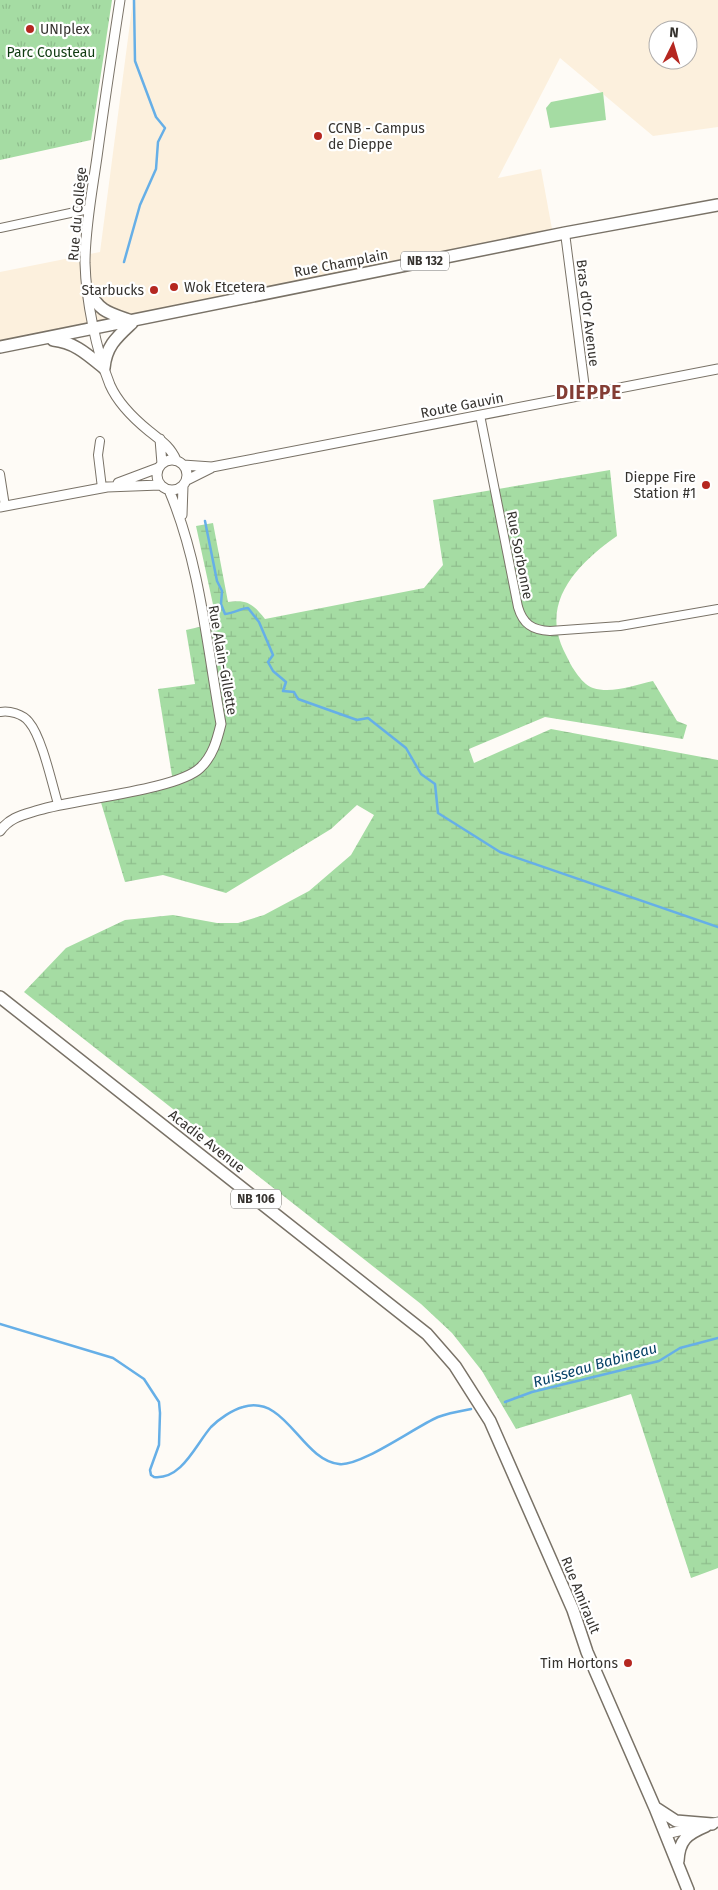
<svg xmlns="http://www.w3.org/2000/svg" width="718" height="1890" viewBox="0 0 718 1890" font-family="'Fira Sans',sans-serif">
  <style>
    .built { fill: #fcf0dd; fill-rule: evenodd }
    .grass { fill: url(#grass-tufts) }
    .wetland { fill: url(#wetland-marsh) }
    .garden { fill: #a5dca3 }
    .lines { fill: none; stroke-linecap: round; stroke-linejoin: round }
    .stream { stroke: #66afe7; stroke-width: 2.5 }
    .minor-casing { stroke: #797267; stroke-width: 10 }
    .tertiary-casing { stroke: #797267; stroke-width: 11 }
    .primary-casing { stroke: #797267; stroke-width: 14 }
    .minor { stroke: #fff; stroke-width: 8 }
    .tertiary { stroke: #fff; stroke-width: 9 }
    .primary { stroke: #fff; stroke-width: 11 }
    .poi-dot { fill: #b52720; stroke: #fff; stroke-width: 2 }
    .labels { text-anchor: middle; stroke-width: 4.5; stroke-linejoin: round; paint-order: stroke }
    .shield { fill: #fff; stroke: #72706d; stroke-width: 1 }
    .shield-label { font-size: 12px; font-weight: bold; fill: #36332f }
    .poi-label { font-size: 14px; fill: #36332f; stroke: #fff; text-anchor: start }
    .park-label { font-size: 14px; fill: #103c12; stroke: #fff }
    .street-label { font-size: 14px; fill: #36332f; stroke: #fff }
    .water-label { font-size: 15px; font-style: italic; fill: #084368; stroke: #fff }
    .district-label { font-size: 19px; font-weight: bold; letter-spacing: 1px; fill: #843d34; stroke: #fff }
  </style>
  <defs>
    <pattern id="grass-tufts" width="24" height="20" patternUnits="userSpaceOnUse" patternTransform="scale(1.25)"><rect width="24" height="20" fill="#a5dca3"/><path d="M3 7l-1-3M5 7V3M7 7l1-3M15 17l-1-3M17 17v-4M19 17l1-3" fill="none" stroke="#8fbd8d"/></pattern>
    <pattern id="wetland-marsh" width="20" height="14" patternUnits="userSpaceOnUse" patternTransform="scale(1.25)"><rect width="20" height="14" fill="#a5dca3"/><path d="M1 5h8M5 5V1M11 12h8M15 12V8" fill="none" stroke="#8fbd8d"/></pattern>
  </defs>
  <rect width="100%" height="100%" fill="#fefbf6"/>
  <!-- built -->
  <path class="built" d="M 133,0 L 718,0 L 718,127 L 653,136 L 560,58 L 498,178 L 541,169 L 552,229 L 134,322 L 0,347 L 0,272 L 100,252 ZM 658,30 L 688,30 L 688,60 L 658,60 Z"/>
  <!-- grass -->
  <path class="grass" d="M 0,0 L 112,0 L 91,140 L 0,160 Z"/>
  <!-- wetland -->
  <path class="wetland" d="M 610,470 L 617,536 C 584,559 546,594 559,638 C 561,646 565,653 568,659 C 572,668 583,685 593,688 C 612,694 634,685 653,681 L 677,721 L 687,725 L 683,739 L 545,717 L 469,749 L 474,763 L 551,729 L 718,760 L 718,1568 L 691,1578 L 631,1394 L 516,1429 L 482,1371 L 452,1333 L 421,1304 L 24,992 L 66,948 L 125,920 L 173,915 L 217,923 L 238,923 L 264,915 L 309,891 L 351,855 L 374,815 L 357,805 L 331,829 L 226,893 L 163,875 L 125,882 L 99,796 L 173,782 L 158,689 L 195,684 L 186,630 L 217,623 L 196,526 L 213,523 L 228,602 C 247,599 253,604 265,619 L 424,588 L 443,565 L 433,500 Z"/>
  <!-- garden -->
  <path class="garden" d="M 603,92 L 606,120 L 550,128 L 546,108 L 551,102 Z"/>
  <g class="lines">
    <!-- stream -->
    <path class="stream" d="M 124,262 L 140,205 L 156,169 L 158,142 L 165,128 L 156,117 L 135,61 L 134,0
      M 205,521 L 217,581 L 222,591 L 221,604 L 225,614 C 235,613 241,608 248,608 L 259,622 L 273,655 L 268,662 L 273,671 L 286,682 L 283,691 L 294,692 L 298,699 L 357,720 L 368,718 L 406,748 L 421,774 L 435,784 L 438,813 L 500,852 L 718,927
      M 0,1324 L 113,1358 L 144,1379 L 159,1402 L 160,1413 L 159,1445 L 150,1470 L 151,1475 L 154,1477 C 182,1480 196,1444 211,1427 C 219,1419 232,1410 243,1407 C 286,1394 301,1460 339,1464 C 360,1467 415,1427 438,1417 C 448,1413 460,1411 471,1409
      M 505,1402 L 532,1392 L 659,1361 L 680,1348 L 718,1338"/>
    <!-- minor casing -->
    <g class="minor-casing">
      <path id="minor" d="M 0,228 L 89,209
        M 565,233 L 586,396
        M 480,415 L 518,607 C 523,624 532,630 550,631 L 620,626 L 718,609
        M 100,441 L 98,455 L 102,488
        M 0,474 L 5,506
        M 0,712 C 9,710 23,714 29,722 C 42,737 52,784 58,804"/>
    </g>
    <!-- tertiary casing -->
    <g class="tertiary-casing">
      <path id="tertiary" d="M 120,0 C 112,52 104,105 97,157 C 92,192 85,228 85,263 C 86,300 96,350 110,385 C 118,403 133,418 149,431 C 160,440 170,446 176,460
        M 160,439 L 162,464
        M157 475a15 15 0 1 1 30 0a15 15 0 1 1-30 0Z
        M 183,465 L 212,467 L 718,369
        M 187,480 L 211,468
        M 118,483 L 158,468
        M 0,507 L 107,487 L 160,485
        M 182,515 L 183,486
        M 0,831 C 10,817 23,815 39,810 C 75,799 177,790 200,768 C 213,756 217,740 221,724 C 207,646 200,563 169,490
        M 666,1834 L 718,1822"/>
    </g>
    <!-- primary casing -->
    <g class="primary-casing">
      <path id="primary" d="M 88,289 C 99,312 109,313 132,321
        M 53,340 C 74,342 87,354 104,368
        M 0,347 L 565,233 L 718,205
        M 104,368 C 106,346 117,337 132,323
        M 0,997 L 427,1334 L 455,1366 L 490,1421 L 573,1610 L 587,1652 L 655,1808 L 688,1890
        M 656,1808 L 676,1821 L 712,1824
        M 678,1861 C 679,1840 687,1834 706,1826"/>
    </g>
    <!-- minor -->
    <use href="#minor" class="minor"/>
    <!-- tertiary -->
    <use href="#tertiary" class="tertiary"/>
    <!-- primary -->
    <use href="#primary" class="primary"/>
  </g>
  <!-- markers -->
  <g class="poi-dot">
    <circle cx="30" cy="29" r="5"/>
    <circle cx="318" cy="136" r="5"/>
    <circle cx="174" cy="287" r="5"/>
    <circle cx="154" cy="290" r="5"/>
    <circle cx="706" cy="485" r="5"/>
    <circle cx="628" cy="1663" r="5"/>
  </g>
  <g class="labels">
    <!-- shield labels -->
    <g class="shield">
      <rect x="401" y="251.5" width="48" height="19" rx="4"/>
      <rect x="231" y="1189.5" width="50" height="19" rx="4"/>
    </g>
    <g class="shield-label">
      <text x="425" y="265">NB 132</text>
      <text x="256" y="1203">NB 106</text>
    </g>
    <!-- poi labels -->
    <g class="poi-label">
      <text x="40" y="34">UNIplex</text>
      <text x="328" y="133">CCNB - Campus<tspan x="328" dy="16">de Dieppe</tspan></text>
      <text x="184" y="292">Wok Etcetera</text>
      <text x="144" y="295" text-anchor="end">Starbucks</text>
      <text x="696" y="482" text-anchor="end">Dieppe Fire<tspan x="696" dy="16">Station #1</tspan></text>
      <text x="618" y="1668" text-anchor="end">Tim Hortons</text>
    </g>
    <!-- park labels -->
    <g class="park-label">
      <text x="51" y="57">Parc Cousteau</text>
    </g>
    <!-- street labels -->
    <g class="street-label">
      <text transform="translate(77 214) rotate(-85)" y="5">Rue du Collège</text>
      <text transform="translate(341 263) rotate(-11)" y="5">Rue Champlain</text>
      <text transform="translate(588 313) rotate(83)" y="5">Bras d'Or Avenue</text>
      <text transform="translate(462 405) rotate(-11)" y="5">Route Gauvin</text>
      <text transform="translate(520 555) rotate(79)" y="5">Rue Sorbonne</text>
      <text transform="translate(223 660) rotate(80)" y="5">Rue Alain-Gillette</text>
      <text transform="translate(207 1141) rotate(38)" y="5">Acadie Avenue</text>
      <text transform="translate(581 1595) rotate(68)" y="5">Rue Amirault</text>
    </g>
    <!-- water labels -->
    <g class="water-label">
      <text transform="translate(595 1365) rotate(-16)" y="5">Ruisseau Babineau</text>
    </g>
    <!-- district labels -->
    <g class="district-label">
      <text x="589" y="399">DIEPPE</text>
    </g>
  </g>
  <!-- north arrow -->
  <g transform="translate(673 45) rotate(5)"><circle r="24" fill="#ffffff" stroke="#afadac"/>
  <path d="M0-4L9 19L0 12L-9 19Z" fill="#b52720"/>
  <text y="-8" font-size="14" font-weight="bold" text-anchor="middle" fill="#36332f">N</text>
  </g>
</svg>
